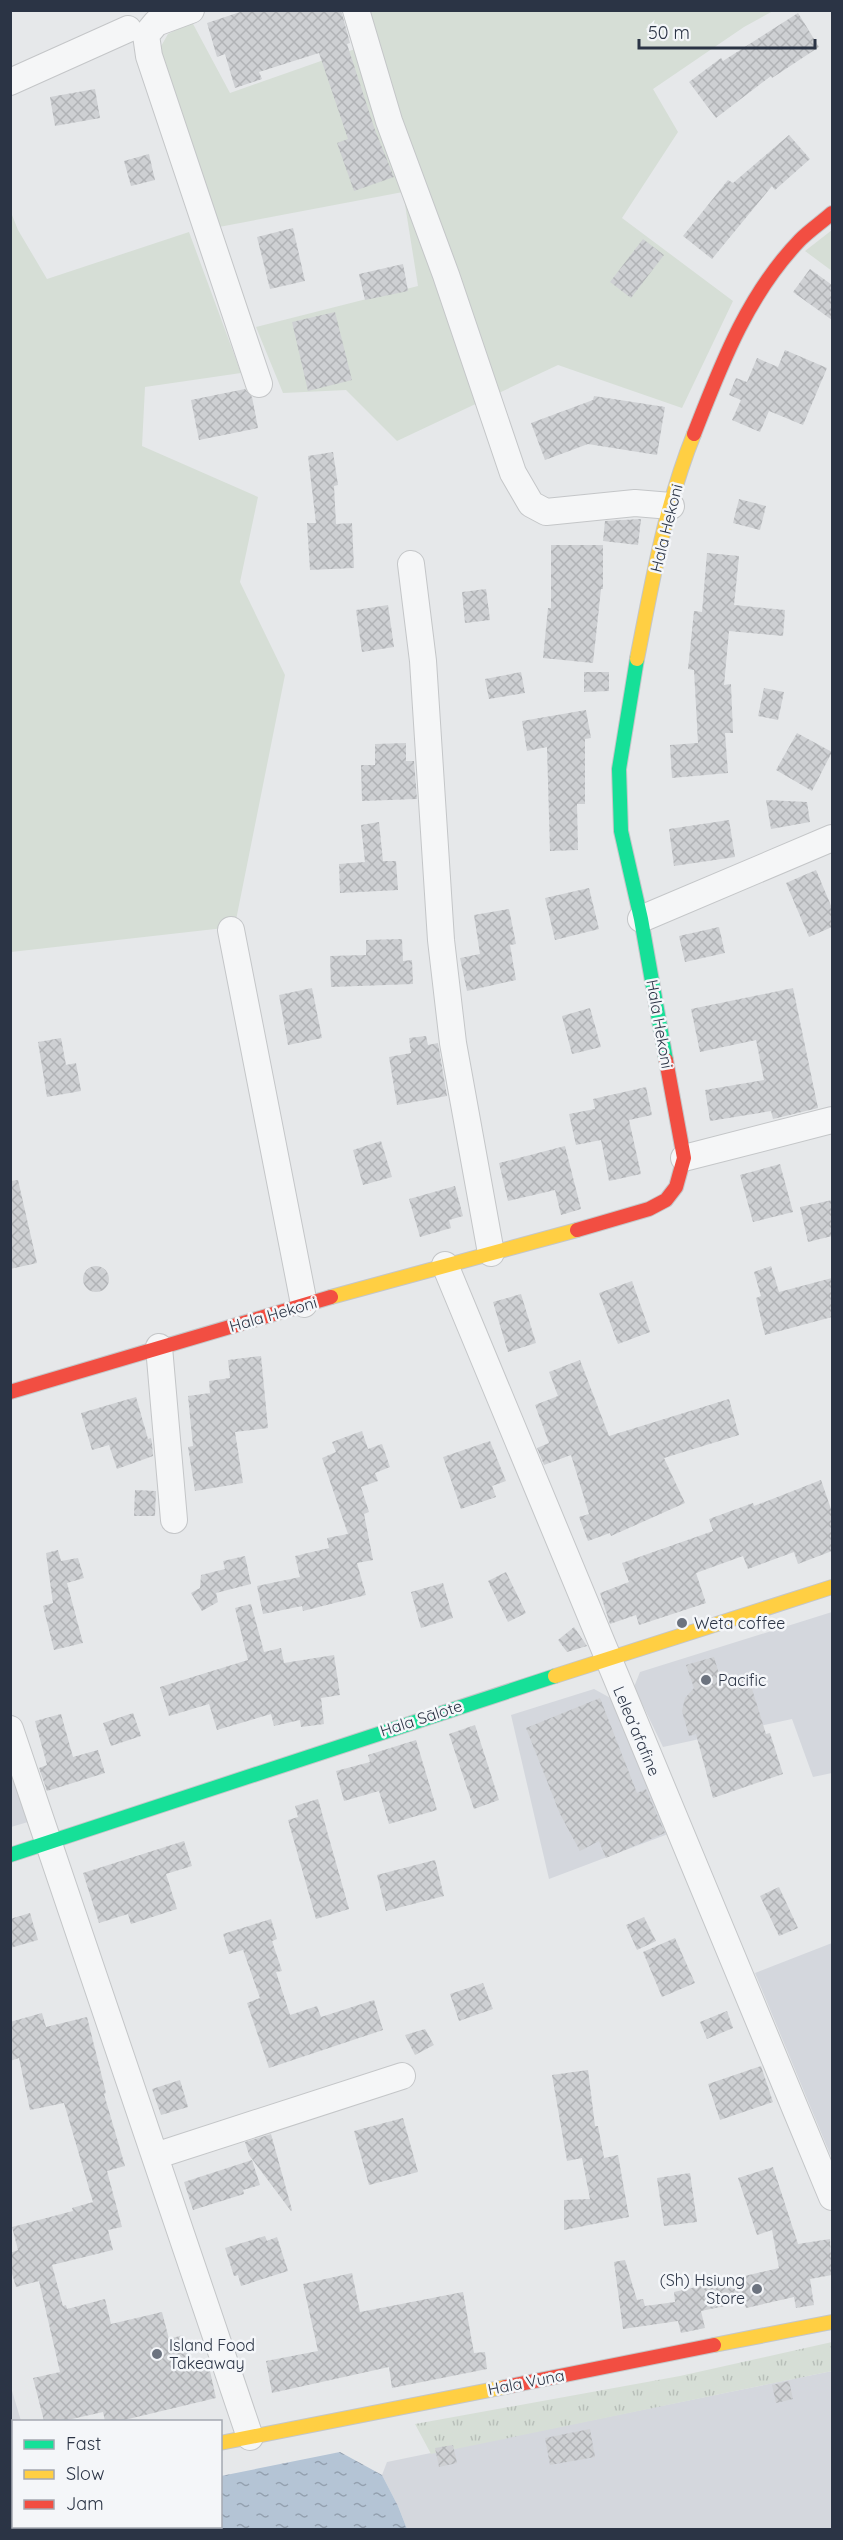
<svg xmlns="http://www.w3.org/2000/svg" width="843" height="2540" viewBox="0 0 843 2540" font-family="Quicksand,sans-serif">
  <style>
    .built { fill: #d4d7dd }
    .grass { fill: #d6ded6 }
    .park { fill: url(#park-tufts) }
    .water { fill: url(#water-ripples) }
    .building { fill: url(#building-cross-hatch) }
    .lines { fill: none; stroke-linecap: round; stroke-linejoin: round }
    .street-casing { stroke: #c4c6c8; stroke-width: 28 }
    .fast-casing { stroke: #c4c6c8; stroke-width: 16 }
    .slow-casing { stroke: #c4c6c8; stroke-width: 16 }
    .jam-casing { stroke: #c4c6c8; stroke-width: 16 }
    .street { stroke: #f5f6f7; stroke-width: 26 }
    .fast { stroke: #16e098; stroke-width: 14 }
    .slow { stroke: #ffcf43; stroke-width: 14 }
    .jam { stroke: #f24e42; stroke-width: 14 }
    .poi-dot { fill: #6c737f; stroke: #f4f6f9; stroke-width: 2 }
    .labels { text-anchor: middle; stroke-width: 5; stroke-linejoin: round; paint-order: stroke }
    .street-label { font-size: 16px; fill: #2b3445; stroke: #f4f6f9 }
    .poi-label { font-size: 16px; fill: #2b3445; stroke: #f4f6f9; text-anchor: start }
  </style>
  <defs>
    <pattern id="park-tufts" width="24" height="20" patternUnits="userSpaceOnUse" patternTransform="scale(1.5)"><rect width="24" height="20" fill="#d6ded6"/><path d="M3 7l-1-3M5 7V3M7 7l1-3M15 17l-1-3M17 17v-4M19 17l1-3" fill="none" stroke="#b8bfb9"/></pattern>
    <pattern id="water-ripples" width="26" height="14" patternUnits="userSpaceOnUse" patternTransform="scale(1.5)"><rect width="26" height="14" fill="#b4c4d5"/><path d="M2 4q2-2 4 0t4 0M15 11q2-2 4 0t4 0" fill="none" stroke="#93a0af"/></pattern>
    <pattern id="building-cross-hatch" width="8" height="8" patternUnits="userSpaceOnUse" patternTransform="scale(1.5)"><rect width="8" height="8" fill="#ced0d3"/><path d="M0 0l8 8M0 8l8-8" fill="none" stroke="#b1b3b6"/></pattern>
  </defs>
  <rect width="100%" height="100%" fill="#e6e8ea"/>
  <!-- built -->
  <path class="built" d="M 832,1612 L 832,1773 L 813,1777 L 792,1719 L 663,1747 L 634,1687 L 640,1672 Z
    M 594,1689 L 616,1701 L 668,1834 L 549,1879 L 511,1715 Z
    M 10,1769 L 28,1822 L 11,1827 L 10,1827 Z
    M 832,1943 L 832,2159 L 755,1973 Z
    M 832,2371 L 832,2529 L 407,2529 L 398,2506 L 382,2475 L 387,2462 Z
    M 10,2384 L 21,2421 L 14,2422 L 13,2451 L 11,2452 Z"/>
  <!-- grass -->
  <path class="grass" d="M 348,11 L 773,11 L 744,27 L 653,89 L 678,132 L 622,218 L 733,301 L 682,408 L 558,365 L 397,441 L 346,390 L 283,393 L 256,327 L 418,286 L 403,192 L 219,227 L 160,48 L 168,34 L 192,22 L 230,93 L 358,48 Z
    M 10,210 L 18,230 L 47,279 L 189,232 L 241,373 L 145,387 L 142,446 L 258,497 L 240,582 L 285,675 L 235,925 L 224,928 L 11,952 Z
    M 832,230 L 832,271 L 805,251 Z"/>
  <!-- park -->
  <path class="park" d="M 832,2342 L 832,2371 L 431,2454 L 415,2424 L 680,2376 Z"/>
  <!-- water -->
  <path class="water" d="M 340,2452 L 382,2475 L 398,2506 L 407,2529 L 11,2529 L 19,2526 L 220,2526 L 221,2476 Z"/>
  <!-- building -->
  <path class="building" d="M 246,10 L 341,10 L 350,43 L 347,44 L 375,130 L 394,177 L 354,191 L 337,143 L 348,139 L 319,53 L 259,72 L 262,79 L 235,88 L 225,54 L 217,57 L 207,23 Z
    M 798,13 L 819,47 L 772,78 L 771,76 L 716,118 L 689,82 L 721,58 L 723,61 Z
    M 95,89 L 100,118 L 55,126 L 50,97 Z
    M 789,135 L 810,159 L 775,190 L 772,186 L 712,259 L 683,236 L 728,180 L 733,183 Z
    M 149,154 L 155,180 L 131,186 L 124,161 Z
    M 293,228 L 305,281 L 270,289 L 257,237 Z
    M 643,239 L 664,255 L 631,298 L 610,282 Z
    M 403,264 L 408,291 L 365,300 L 359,274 Z
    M 810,269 L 832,285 L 832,320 L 793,292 Z
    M 335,312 L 352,380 L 308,391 L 292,322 Z
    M 785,350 L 827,368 L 803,425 L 769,411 L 760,432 L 732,420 L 741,400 L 729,395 L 736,378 L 747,382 L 757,358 L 778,367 Z
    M 245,389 L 252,397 L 258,428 L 199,440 L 191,400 Z
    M 594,396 L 665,407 L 657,455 L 588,444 L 545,460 L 531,423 L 593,400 Z
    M 333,452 L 338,485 L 334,486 L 336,524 L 352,523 L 354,568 L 310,570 L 307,523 L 316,523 L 308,456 Z
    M 739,499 L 766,506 L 760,530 L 733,523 Z
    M 641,519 L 638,545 L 603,541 L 605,521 Z
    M 551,545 L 603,545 L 603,589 L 601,589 L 593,663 L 543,658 L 548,608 L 551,608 Z
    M 707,553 L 739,556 L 734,605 L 785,610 L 783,636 L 729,631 L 724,685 L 731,684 L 733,733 L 725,733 L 728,773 L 672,778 L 670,745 L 698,743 L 694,670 L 688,669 L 694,611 L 702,612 Z
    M 486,589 L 490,620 L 465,623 L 462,592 Z
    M 388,605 L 394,647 L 362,652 L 356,610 Z
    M 521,672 L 525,693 L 489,699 L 485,679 Z
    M 584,672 L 609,672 L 609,691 L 584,692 Z
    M 764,688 L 784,692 L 778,720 L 758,716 Z
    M 586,710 L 591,738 L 585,739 L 585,804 L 577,804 L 578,850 L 550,851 L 547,747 L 527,751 L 522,721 Z
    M 797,733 L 832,752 L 812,791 L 776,770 Z
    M 406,743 L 406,761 L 414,761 L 417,799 L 362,801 L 361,765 L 375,765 L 375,744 Z
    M 766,800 L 807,802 L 810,822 L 771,829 Z
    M 729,820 L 735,857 L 674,866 L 669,829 Z
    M 379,822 L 383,861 L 396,861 L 398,890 L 340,893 L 339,864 L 365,862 L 361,825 Z
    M 816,870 L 832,908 L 832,927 L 809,937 L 786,883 Z
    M 589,888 L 599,929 L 555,940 L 545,898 Z
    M 509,909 L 516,944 L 510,945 L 516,980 L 467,991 L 460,958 L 480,954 L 474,915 Z
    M 719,927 L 725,953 L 685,962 L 679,936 Z
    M 402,939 L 403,961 L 412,960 L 413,984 L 331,987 L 330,956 L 366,955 L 366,940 Z
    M 312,988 L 322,1038 L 288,1045 L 279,995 Z
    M 793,988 L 818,1108 L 773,1119 L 771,1111 L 710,1121 L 705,1090 L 764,1080 L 756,1040 L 700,1052 L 691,1009 Z
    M 590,1008 L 601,1047 L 572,1054 L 562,1016 Z
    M 426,1036 L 428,1045 L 438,1043 L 447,1096 L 397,1105 L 389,1057 L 411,1053 L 409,1038 Z
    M 61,1038 L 66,1065 L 76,1063 L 81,1091 L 47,1097 L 38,1042 Z
    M 646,1087 L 652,1115 L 629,1120 L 641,1174 L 609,1181 L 601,1140 L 576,1145 L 569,1114 L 595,1109 L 593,1099 Z
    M 381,1141 L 392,1177 L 363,1185 L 353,1150 Z
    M 565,1146 L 581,1209 L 561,1215 L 555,1190 L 508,1201 L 499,1163 Z
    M 780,1164 L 793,1212 L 753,1222 L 740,1175 Z
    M 18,1180 L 37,1263 L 10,1269 L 10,1181 Z
    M 455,1186 L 463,1216 L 449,1220 L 451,1228 L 420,1237 L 409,1199 Z
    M 832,1200 L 832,1236 L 808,1242 L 800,1207 Z
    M 771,1266 L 779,1292 L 832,1278 L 832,1317 L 765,1335 L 756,1298 L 761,1296 L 754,1272 Z
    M83 1279a13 13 0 1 1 26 0a13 13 0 1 1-26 0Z
    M 632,1281 L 650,1332 L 618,1344 L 599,1293 Z
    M 521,1294 L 536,1343 L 508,1352 L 493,1302 Z
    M 261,1356 L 268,1428 L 235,1432 L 243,1483 L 195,1491 L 188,1447 L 193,1446 L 188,1396 L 210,1393 L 209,1381 L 230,1378 L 228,1360 Z
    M 580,1360 L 609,1436 L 729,1399 L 739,1435 L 664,1458 L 685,1503 L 611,1536 L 610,1533 L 588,1541 L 579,1517 L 589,1514 L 571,1455 L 544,1465 L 537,1448 L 549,1443 L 535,1405 L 558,1396 L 549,1372 Z
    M 136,1397 L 148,1439 L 151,1438 L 152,1443 L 153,1456 L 117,1469 L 109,1445 L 92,1450 L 81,1413 Z
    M 362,1431 L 368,1449 L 382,1444 L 390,1467 L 375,1473 L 378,1481 L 361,1487 L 369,1512 L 364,1514 L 373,1560 L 357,1563 L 366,1595 L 303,1611 L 302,1606 L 263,1614 L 257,1586 L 300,1577 L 295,1556 L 329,1548 L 327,1538 L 348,1534 L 322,1458 L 336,1452 L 332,1442 Z
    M 490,1441 L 506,1481 L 492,1486 L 496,1497 L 461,1509 L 443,1457 Z
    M 821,1480 L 832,1512 L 832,1551 L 798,1564 L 794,1552 L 748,1569 L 743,1556 L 696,1573 L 706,1603 L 639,1625 L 636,1615 L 610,1624 L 600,1593 L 629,1582 L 622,1563 L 713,1531 L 709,1519 L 753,1503 L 754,1506 Z
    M 135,1490 L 156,1491 L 155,1516 L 134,1516 Z
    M 58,1550 L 61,1561 L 78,1558 L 84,1578 L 67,1583 L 83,1643 L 54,1650 L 43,1606 L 53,1603 L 46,1553 Z
    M 245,1556 L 251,1584 L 216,1593 L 218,1602 L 202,1611 L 191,1593 L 200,1588 L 201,1575 L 225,1569 L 223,1561 Z
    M 506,1572 L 526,1613 L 508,1622 L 488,1581 Z
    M 443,1583 L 453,1618 L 421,1628 L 411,1592 Z
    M 251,1604 L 264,1652 L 281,1648 L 284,1663 L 334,1655 L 340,1695 L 321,1698 L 324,1724 L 301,1727 L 300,1720 L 274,1726 L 271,1714 L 217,1730 L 209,1704 L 169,1716 L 160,1687 L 248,1660 L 235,1608 Z
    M 574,1627 L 587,1646 L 567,1652 L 558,1640 Z
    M 714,1657 L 721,1681 L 747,1673 L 766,1734 L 770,1733 L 783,1774 L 713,1798 L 696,1734 L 689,1736 L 682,1711 L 685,1698 L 694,1688 L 686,1665 Z
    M 600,1698 L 637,1793 L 646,1789 L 665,1833 L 606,1858 L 599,1841 L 580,1851 L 560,1814 L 526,1728 Z
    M 133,1713 L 141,1736 L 111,1746 L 103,1723 Z
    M 61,1714 L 73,1757 L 98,1750 L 105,1773 L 47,1791 L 39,1768 L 47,1765 L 35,1721 Z
    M 475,1725 L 499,1800 L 474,1809 L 449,1734 Z
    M 416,1740 L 437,1810 L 389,1824 L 379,1791 L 344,1801 L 336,1771 L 370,1762 L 368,1755 Z
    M 318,1799 L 349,1909 L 316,1919 L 288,1820 L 298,1817 L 295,1806 Z
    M 184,1841 L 192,1866 L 166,1874 L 177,1909 L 131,1924 L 128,1914 L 99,1923 L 83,1873 Z
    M 435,1860 L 444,1896 L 386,1911 L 377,1875 Z
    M 779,1887 L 798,1928 L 779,1936 L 760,1896 Z
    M 30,1913 L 38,1940 L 10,1948 L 10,1919 Z
    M 644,1917 L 656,1941 L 637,1950 L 626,1925 Z
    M 271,1919 L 277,1939 L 272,1941 L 282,1971 L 276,1972 L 290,2015 L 317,2006 L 321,2017 L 374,2000 L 383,2030 L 269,2068 L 247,2003 L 260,1998 L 243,1950 L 229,1954 L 223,1934 Z
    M 675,1938 L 695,1983 L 662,1997 L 643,1952 Z
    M 483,1983 L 493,2009 L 459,2021 L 450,1994 Z
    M 727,2011 L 733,2028 L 707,2039 L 700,2022 Z
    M 42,2013 L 46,2027 L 87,2017 L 106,2093 L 104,2094 L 125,2166 L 107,2171 L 122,2227 L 108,2230 L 113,2250 L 52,2265 L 63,2306 L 66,2305 L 67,2309 L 105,2299 L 111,2324 L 162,2312 L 169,2339 L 183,2335 L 191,2366 L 208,2362 L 216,2398 L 120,2421 L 105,2421 L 103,2412 L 63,2421 L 44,2421 L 33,2378 L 60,2372 L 39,2281 L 16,2287 L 10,2267 L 10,2253 L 18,2250 L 12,2227 L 73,2211 L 72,2208 L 93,2202 L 64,2103 L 30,2110 L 19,2058 L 10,2061 L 10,2022 Z
    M 425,2029 L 434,2045 L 415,2055 L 405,2035 Z
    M 761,2066 L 773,2102 L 720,2120 L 708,2084 Z
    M 588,2070 L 595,2126 L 598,2126 L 604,2158 L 618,2155 L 629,2217 L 564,2230 L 564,2200 L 590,2199 L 582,2158 L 567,2161 L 552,2075 Z
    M 180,2080 L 188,2107 L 161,2115 L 152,2089 Z
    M 403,2118 L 418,2172 L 369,2185 L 354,2131 Z
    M 271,2134 L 292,2210 L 291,2211 L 249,2155 L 245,2142 Z
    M 252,2160 L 260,2185 L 243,2190 L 244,2194 L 193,2210 L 184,2182 Z
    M 773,2167 L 798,2244 L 830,2239 L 832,2275 L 810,2279 L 814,2305 L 796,2308 L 794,2297 L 746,2308 L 744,2302 L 701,2311 L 705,2328 L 681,2333 L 678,2321 L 623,2329 L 614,2262 L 625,2260 L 637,2300 L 643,2299 L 645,2306 L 675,2302 L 674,2292 L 779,2268 L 772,2230 L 757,2235 L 738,2178 Z
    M 690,2173 L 697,2222 L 664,2226 L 657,2178 Z
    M 265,2236 L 267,2241 L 277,2237 L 288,2271 L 241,2286 L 238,2275 L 234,2276 L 225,2248 Z
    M 352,2273 L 360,2312 L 463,2292 L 474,2353 L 485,2352 L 487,2369 L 392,2388 L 389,2367 L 272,2393 L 266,2361 L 318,2351 L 303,2284 Z
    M 789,2381 L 793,2399 L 776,2403 L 772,2385 Z
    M 590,2429 L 595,2457 L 550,2465 L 545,2438 Z
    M 453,2445 L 457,2463 L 439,2467 L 435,2448 Z"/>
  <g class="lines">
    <!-- street casing -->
    <g class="street-casing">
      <path id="street" d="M 191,10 L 156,23 L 146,35 L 149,56 L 259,384
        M 356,10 L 389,121 L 446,275 L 513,473 L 531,504 L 546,512 L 635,503 L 671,506
        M 10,82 L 128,29
        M 411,564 L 423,661 L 441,940 L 453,1043 L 491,1253
        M 641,919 L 832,838
        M 231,930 L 304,1304
        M 684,1158 L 832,1120
        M 445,1265 L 832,2197
        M 159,1347 L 174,1520
        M 10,1729 L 250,2437
        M 155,2156 L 402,2076"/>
    </g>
    <!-- fast casing -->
    <g class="fast-casing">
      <path id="fast" d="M 637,659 L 619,769 L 621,831 L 641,919 L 666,1060
        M 10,1855 L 555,1676"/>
    </g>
    <!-- slow casing -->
    <g class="slow-casing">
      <path id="slow" d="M 637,659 C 652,583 665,506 694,434
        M 331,1297 L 577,1230
        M 555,1676 L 832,1587
        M 714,2345 L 832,2322
        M 220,2443 L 505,2387
        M 10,2484 L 14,2484"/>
    </g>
    <!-- jam casing -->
    <g class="jam-casing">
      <path id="jam" d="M 694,434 C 721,365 747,295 800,240 C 810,230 822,222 832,213
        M 577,1230 L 649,1209 L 666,1200 L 676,1187 L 684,1158 L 666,1060
        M 10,1392 L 331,1297
        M 505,2387 L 714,2345"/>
    </g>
    <!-- street -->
    <use href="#street" class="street"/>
    <!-- fast -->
    <use href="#fast" class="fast"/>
    <!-- slow -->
    <use href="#slow" class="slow"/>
    <!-- jam -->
    <use href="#jam" class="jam"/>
  </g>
  <!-- markers -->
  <g class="poi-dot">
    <circle cx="682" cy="1623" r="6"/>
    <circle cx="706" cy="1680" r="6"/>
    <circle cx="757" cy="2289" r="6"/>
    <circle cx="157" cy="2354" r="6"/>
  </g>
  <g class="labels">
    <!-- street labels -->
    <g class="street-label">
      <text transform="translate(666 528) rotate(-76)" y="6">Hala Hekoni</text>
      <text transform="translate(660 1024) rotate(80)" y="6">Hala Hekoni</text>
      <text transform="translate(273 1314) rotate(-16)" y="6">Hala Hekoni</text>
      <text transform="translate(421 1718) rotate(-18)" y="6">Hala Sālote</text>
      <text transform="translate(637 1731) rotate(67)" y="6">Lelea’afafine</text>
      <text transform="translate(526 2382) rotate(-11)" y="6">Hala Vuna</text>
    </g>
    <!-- poi labels -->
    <g class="poi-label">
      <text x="694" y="1629">Weta coffee</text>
      <text x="718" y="1686">Pacific</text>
      <text x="745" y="2286" text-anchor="end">(Sh) Hsiung<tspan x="745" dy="18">Store</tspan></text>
      <text x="169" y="2351">Island Food<tspan x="169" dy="18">Takeaway</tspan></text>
    </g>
  </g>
  <!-- border -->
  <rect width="843" height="2540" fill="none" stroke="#2b3445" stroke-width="24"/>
  <!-- legend -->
  <rect x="12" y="2420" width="210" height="108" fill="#f4f6f9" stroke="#a4a8b1" stroke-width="1.5"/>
  <rect x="24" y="2440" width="30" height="9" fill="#16e098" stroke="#a4a8b1" stroke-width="1.5"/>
  <text x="66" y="2450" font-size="18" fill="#2b3445">Fast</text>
  <rect x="24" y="2470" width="30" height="9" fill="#ffcf43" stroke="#a4a8b1" stroke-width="1.5"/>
  <text x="66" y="2480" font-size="18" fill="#2b3445">Slow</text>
  <rect x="24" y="2500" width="30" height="9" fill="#f24e42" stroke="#a4a8b1" stroke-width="1.5"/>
  <text x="66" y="2510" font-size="18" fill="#2b3445">Jam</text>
  <!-- scale -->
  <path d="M639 39v9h176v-9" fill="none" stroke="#2b3445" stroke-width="3"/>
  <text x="648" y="39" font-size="18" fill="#2b3445" stroke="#f4f6f9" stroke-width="4.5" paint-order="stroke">50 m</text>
</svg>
